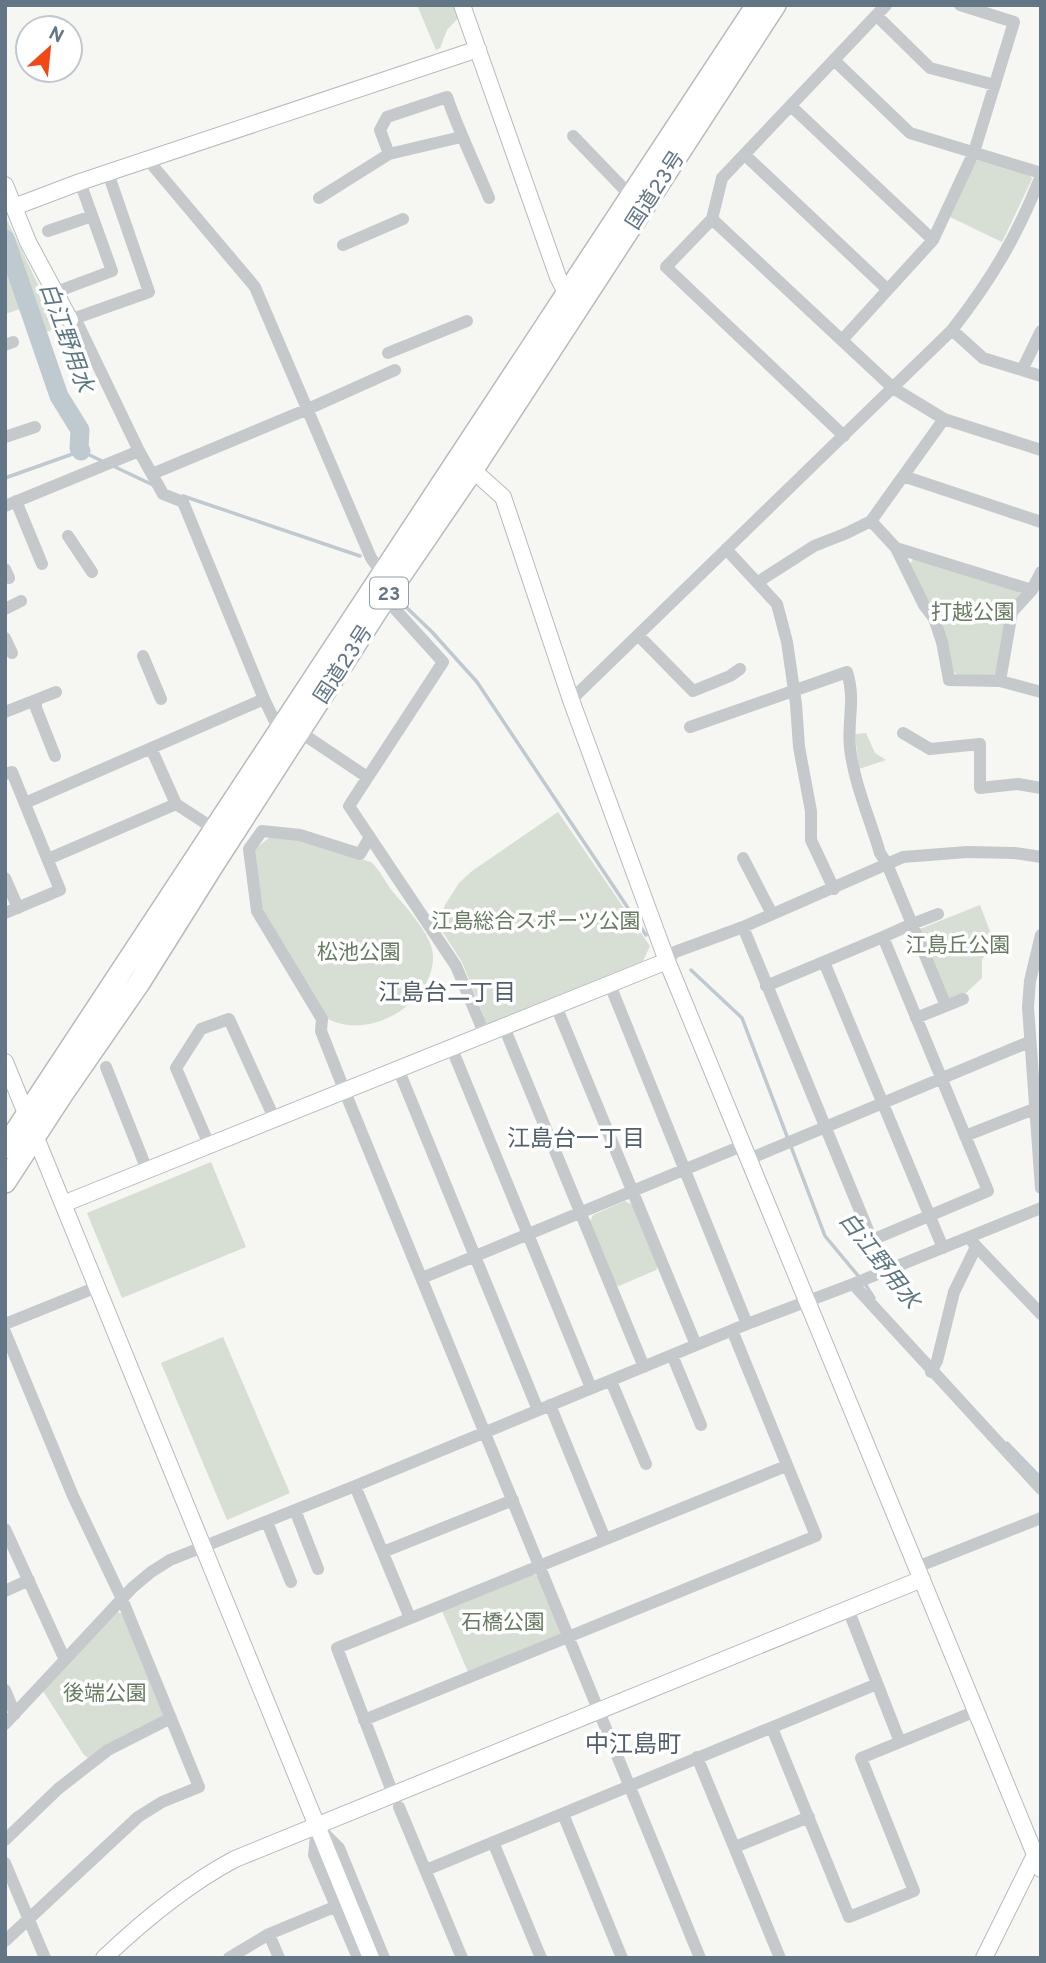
<svg xmlns="http://www.w3.org/2000/svg" width="1046" height="1963" viewBox="0 0 1046 1963" font-family="Overpass,'Noto Sans JP',sans-serif">
  <style>
    .green { fill: #d7ded3 }
    .lines { fill: none; stroke-linecap: round; stroke-linejoin: round }
    .stream { stroke: #becacf; stroke-width: 3.5 }
    .river { stroke: #becacf; stroke-width: 19 }
    .secondary-casing { stroke: #b5bbbf; stroke-width: 18 }
    .highway-casing { stroke: #b7bbbe; stroke-width: 24 }
    .street { stroke: #c5c9cc; stroke-width: 12 }
    .secondary { stroke: #fff; stroke-width: 16 }
    .highway { stroke: #fff; stroke-width: 21 }
    .labels { text-anchor: middle; stroke-width: 7; stroke-linejoin: round; paint-order: stroke }
    .shield { fill: #fff; stroke: #919faa; stroke-width: 2 }
    .shield-label { font-size: 19px; font-weight: bold; fill: #627686 }
    .street-label { font-size: 21px; fill: #627686; stroke: #fff }
    .park-label { font-size: 21px; fill: #677c62; stroke: #fff }
    .water-label { font-size: 23px; font-style: italic; fill: #5e7983; stroke: #fff }
    .neighbourhood-label { font-size: 23px; fill: #515f6a; stroke: #fff }
    .quarter-label { font-size: 24px; fill: #515f6a; stroke: #fff }
  </style>
  <rect width="100%" height="100%" fill="#f6f6f2"/>
  <!-- green -->
  <path class="green" d="M 417,5 L 456,5 L 460,16 L 447,30 L 440,48 L 436,50 Z
    M 980,160 L 1030,175 L 1032,179 L 1002,242 L 950,217 L 975,161 Z
    M 5,221 L 8,222 L 59,328 L 42,333 L 5,228 Z
    M 5,247 L 26,307 L 5,314 Z
    M 914,558 L 1019,591 L 1021,596 L 998,671 L 994,676 L 957,674 L 953,672 L 927,602 L 909,565 Z
    M 866,733 L 875,753 L 886,760 L 859,769 L 855,734 Z
    M 558,812 L 650,946 L 643,961 L 487,1024 L 462,962 L 438,925 L 445,905 L 459,883 L 472,871 Z
    M 284,836 L 371,862 C 381,871 385,882 393,892 C 405,906 432,935 433,955 C 435,1005 364,1044 323,1016 L 261,911 L 255,849 L 270,837 Z
    M 980,905 L 993,939 L 982,960 L 982,978 L 966,993 L 949,1000 L 920,929 Z
    M 211,1162 L 246,1247 L 122,1298 L 87,1213 Z
    M 625,1201 L 633,1205 L 658,1266 L 656,1270 L 619,1286 L 613,1284 L 589,1223 L 593,1215 Z
    M 223,1337 L 290,1493 L 227,1520 L 161,1363 Z
    M 534,1574 L 540,1578 L 562,1631 L 560,1635 L 468,1672 L 442,1611 Z
    M 117,1612 L 124,1614 L 164,1711 L 162,1719 L 88,1758 L 84,1755 L 43,1691 Z"/>
  <g class="lines">
    <!-- stream -->
    <path class="stream" d="M 113,466 L 153,485
      M 5,478 L 81,451 L 102,461
      M 183,496 L 360,556
      M 404,605 L 432,632 L 477,682 L 646,935
      M 691,970 L 742,1018 L 825,1236 L 860,1278
      M 865,1284 L 874,1298
      M 1007,1443 L 1041,1478"/>
    <!-- river -->
    <path class="river" d="M 5,239 L 59,396 L 80,430 L 79,448 L 81,451"/>
    <!-- secondary casing -->
    <g class="secondary-casing">
      <path id="secondary" d="M 462,5 L 558,277 L 566,293 L 574,298
        M 5,185 L 28,242 L 70,320
        M 14,207 L 80,182 L 478,49
        M 466,464 L 503,497 L 571,700 L 667,961 L 1041,1869
        M 5,1062 L 371,1958
        M 63,1204 L 667,961
        M 104,1958 C 144,1920 186,1885 235,1859 L 922,1579
        M 984,1958 L 1035,1855"/>
    </g>
    <!-- highway casing -->
    <g class="highway-casing">
      <path id="highway" d="M 5,1148 L 757,5
        M 5,1182 L 63,1093 L 139,983 L 213,865 L 385,598 L 473,469 L 775,5"/>
    </g>
    <!-- street -->
    <path class="street" d="M 877,16 L 930,68 L 995,85
      M 835,61 L 910,133 L 1041,173
      M 792,107 L 933,240
      M 573,136 L 624,189
      M 389,154 L 380,130 L 387,117 L 447,97 C 459,132 475,164 489,198
      M 745,155 L 887,289
      M 148,160 L 255,287 L 371,558 L 382,573
      M 319,198 L 389,154 L 461,137
      M 712,219 L 893,388 L 944,419 L 1041,450
      M 48,231 L 92,216
      M 343,245 L 403,219
      M 56,292 L 112,271 L 80,182
      M 75,318 L 139,451 L 163,494 L 183,502 L 264,699 L 279,730
      M 70,320 L 149,292 L 108,173
      M 952,330 L 983,358 L 1041,376
      M 842,340 L 933,240 L 974,152 L 1014,22 L 960,5
      M 5,345 L 13,342
      M 388,353 L 467,321
      M 1022,370 L 1041,331
      M 844,436 L 666,267 L 712,219 L 722,178 L 886,5
      M 5,437 L 35,427
      M 152,474 L 308,409 L 395,370
      M 903,476 L 1041,522
      M 16,501 L 42,564
      M 5,506 L 139,451
      M 871,521 L 896,548 L 924,605 L 934,618 L 942,642 L 949,680 L 1000,681 L 1041,692
      M 68,536 L 92,572
      M 896,548 L 1032,590
      M 726,549 L 777,604 L 787,642 L 796,704 L 799,747 L 811,811 L 811,840 L 834,889
      M 5,569 L 9,578
      M 758,582 L 814,546 L 847,533 L 871,521 L 944,419
      M 385,598 L 443,662 L 349,806 L 456,966 L 485,1035
      M 5,609 L 21,601
      M 638,635 L 693,691 L 730,676 L 740,669
      M 5,638 L 12,653
      M 143,656 L 161,699
      M 1000,681 L 1012,612 L 1032,590 L 1041,572
      M 571,700 L 952,330 C 993,277 1016,238 1041,176
      M 36,701 L 36,708 L 55,756
      M 5,712 L 56,692
      M 690,727 L 847,672 C 856,700 847,720 850,748 C 854,783 870,819 880,853 L 887,864 L 912,924 L 883,937 L 988,1191 L 872,1240 L 743,927
      M 300,732 L 367,777
      M 903,733 L 930,749 L 980,744 L 980,788 L 1018,784 L 1041,788
      M 151,748 L 176,804 L 216,830
      M 5,774 L 12,772 L 60,890 L 5,913
      M 25,803 L 264,699
      M 370,837 L 360,854 L 300,835 L 262,831 L 249,849 L 257,911 L 322,1019 L 321,1031 L 345,1092 L 700,1958
      M 743,858 L 772,914
      M 48,859 L 176,804
      M 5,878 L 18,908
      M 938,914 L 912,924 L 946,1006
      M 1041,935 L 1030,981 L 1028,1007 L 1041,1188
      M 667,961 L 675,952 L 743,927 L 903,857 L 967,852 L 1015,853 L 1041,857
      M 824,962 L 943,1248
      M 610,985 L 747,1324
      M 766,986 L 883,937
      M 556,1006 L 696,1345
      M 916,1018 L 963,999
      M 504,1027 L 644,1367
      M 452,1049 L 591,1388
      M 106,1067 L 147,1170
      M 399,1071 L 538,1410
      M 965,1136 L 1034,1109
      M 210,1147 L 176,1068 L 201,1029 L 229,1019 L 275,1120
      M 749,1159 L 1029,1042
      M 973,1243 L 1041,1314
      M 422,1278 L 744,1145
      M 853,1284 L 1041,1208
      M 5,1324 L 97,1287
      M 5,1332 L 73,1496 L 122,1599 L 199,1787 L 162,1802 L 138,1817 L 5,1941
      M 672,1355 L 701,1425
      M 931,1372 L 937,1361 L 954,1292 L 976,1247
      M 611,1381 L 646,1464
      M 550,1405 L 605,1539
      M 355,1486 L 410,1618
      M 295,1510 L 318,1569
      M 267,1522 L 291,1582
      M 5,1529 L 65,1660
      M 383,1552 L 513,1500
      M 917,1567 L 1041,1518
      M 5,1591 L 29,1580
      M 848,1609 L 900,1742
      M 5,1690 L 15,1714
      M 364,1720 L 816,1536 L 732,1330
      M 5,1724 L 132,1588 L 151,1572 L 170,1560 L 355,1486 L 747,1324 L 853,1284 L 1041,1489
      M 772,1728 L 849,1917 L 914,1891 L 861,1758 L 976,1711
      M 697,1757 L 780,1958
      M 393,1794 L 337,1648 L 786,1466
      M 399,1807 L 462,1958
      M 563,1814 L 622,1958
      M 317,1826 L 314,1855 L 358,1958
      M 319,1828 L 339,1848 L 384,1958
      M 5,1840 L 58,1789 L 108,1750 L 171,1718
      M 493,1842 L 541,1958
      M 735,1847 L 809,1817
      M 5,1863 L 45,1958
      M 426,1870 L 877,1684
      M 269,1934 L 279,1958
      M 229,1958 L 269,1934 L 332,1908"/>
    <!-- secondary -->
    <use href="#secondary" class="secondary"/>
    <!-- highway -->
    <use href="#highway" class="highway"/>
  </g>
  <g class="labels">
    <!-- shield labels -->
    <rect class="shield" x="370" y="577.5" width="38" height="31" rx="5"/>
    <g class="shield-label">
      <text x="389" y="600">23</text>
    </g>
    <!-- street labels -->
    <g class="street-label">
      <text transform="translate(655 190) rotate(-57)" y="7">国道23号</text>
      <text transform="translate(343 664) rotate(-57)" y="7">国道23号</text>
    </g>
    <!-- park labels -->
    <g class="park-label">
      <text x="973" y="619">打越公園</text>
      <text x="536" y="928">江島総合スポーツ公園</text>
      <text x="958" y="952">江島丘公園</text>
      <text x="359" y="959">松池公園</text>
      <text x="503" y="1629">石橋公園</text>
      <text x="105" y="1700">後端公園</text>
    </g>
    <!-- water labels -->
    <g class="water-label">
      <text transform="translate(67 337) rotate(70)" y="8">白江野用水</text>
      <text transform="translate(880 1260) rotate(52)" y="8">白江野用水</text>
    </g>
    <!-- neighbourhood labels -->
    <g class="neighbourhood-label">
      <text x="447" y="1000">江島台二丁目</text>
      <text x="576" y="1146">江島台一丁目</text>
    </g>
    <!-- quarter labels -->
    <g class="quarter-label">
      <text x="633" y="1752">中江島町</text>
    </g>
  </g>
  <!-- border -->
  <rect width="1046" height="1963" fill="none" stroke="#627686" stroke-width="14"/>
  <!-- north arrow -->
  <g transform="translate(49 49) rotate(27)"><circle r="33" fill="#ffffff" stroke="#c0c8cf" stroke-width="2"/>
  <path d="M0-5L12 26L0 18L-12 26Z" fill="#f34815"/>
  <text y="-10" font-size="19" font-weight="bold" text-anchor="middle" fill="#627686">N</text>
  </g>
</svg>
